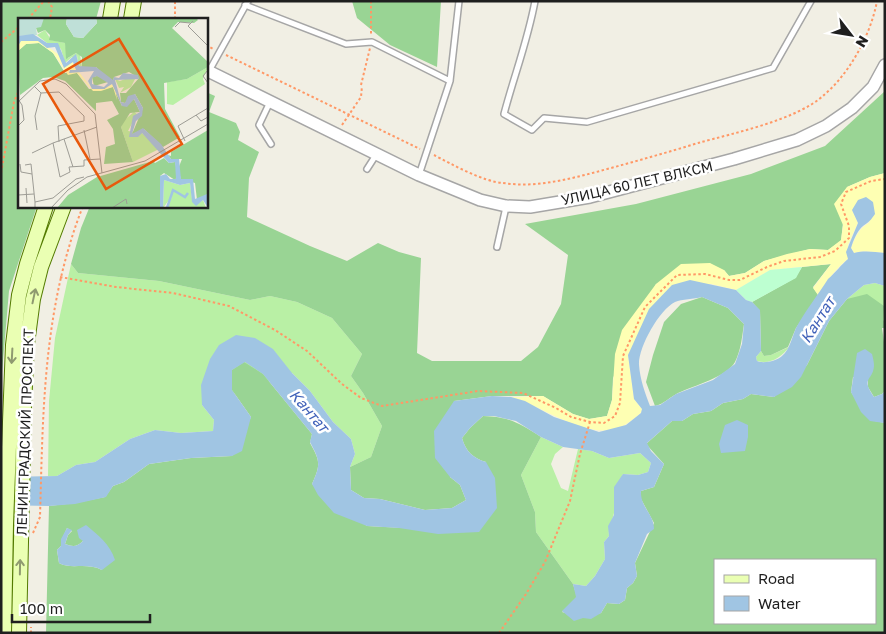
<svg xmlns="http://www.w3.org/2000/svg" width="886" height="634" viewBox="0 0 886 634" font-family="'Golos Text',sans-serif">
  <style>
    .grass { fill: #b9f0a5 }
    .forest { fill: #99d494; fill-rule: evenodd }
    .sand { fill: #feffb3 }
    .park { fill: #bdffd1 }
    .water { fill: #a0c5e3; fill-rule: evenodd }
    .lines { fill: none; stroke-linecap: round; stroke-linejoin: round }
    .service-casing { stroke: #a6a6a6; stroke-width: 8 }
    .tertiary-casing { stroke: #a6a6a6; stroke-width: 14 }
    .secondary-casing { stroke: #537b00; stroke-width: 16 }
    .path { stroke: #ff9866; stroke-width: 2; stroke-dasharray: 2.5 2.5; stroke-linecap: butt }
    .service { stroke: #fff; stroke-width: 5 }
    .tertiary { stroke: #fff; stroke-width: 11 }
    .secondary { stroke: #eaffb3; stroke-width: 14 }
    .oneway { stroke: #8f9a70 }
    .labels { text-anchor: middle; stroke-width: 5; stroke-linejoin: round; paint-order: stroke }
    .street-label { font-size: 14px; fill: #1f1f1f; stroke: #fff }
    .water-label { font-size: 15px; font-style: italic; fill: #4162b9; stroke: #fff }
    .inset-river { fill: none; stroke: #a0c5e3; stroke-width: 2.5 }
    .inset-road { fill: none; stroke: #9d9c95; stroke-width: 1 }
    .view { fill: #e8590c; fill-opacity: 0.15; stroke: #e8590c; stroke-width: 2.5 }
    .inset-edge { fill: none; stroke: #1f1f1f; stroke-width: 2.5 }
  </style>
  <rect width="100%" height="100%" fill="#f1efe4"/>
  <!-- grass -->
  <path class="grass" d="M 71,264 L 78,273 L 159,281 L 250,300 L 270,296 L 297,302 L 332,318 L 362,354 L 351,376 L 363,393 L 382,426 L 371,457 L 350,467 L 355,454 L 351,439 L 333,422 L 310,391 L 292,373 L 202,405 L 214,420 L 213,431 L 181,433 L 155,430 L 130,439 L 95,462 L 76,465 L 57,476 L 48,476 L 49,401 L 55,338 Z
    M 875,283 L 885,286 L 885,321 L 847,299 L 864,285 Z
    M 789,347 C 782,357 770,365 757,361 L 756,357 L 761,351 L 764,356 L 771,355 Z
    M 541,437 L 563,447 L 555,454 L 551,464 L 561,488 L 568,491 L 578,449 L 592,451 L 609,458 L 640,453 L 651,463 L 648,472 L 638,475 L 623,474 C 619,487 616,500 614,513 C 612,523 608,525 609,536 L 604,542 L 605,559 L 595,576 L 586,586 L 573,584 L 536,532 L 535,512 L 521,475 Z"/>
  <!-- forest -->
  <path class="forest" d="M 1,1 L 101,1 L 96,19 L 19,19 L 19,206 L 37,206 L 9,291 L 1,384 Z
    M 352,1 L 441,1 L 437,67 L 390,45 L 357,18 Z
    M 885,91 L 885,173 L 870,177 L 847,187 L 841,241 L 828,250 L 810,249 L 764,261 L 745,273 L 729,276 L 724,270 L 656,284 L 613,378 L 612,400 L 607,416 L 589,419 L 573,414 L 543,396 L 492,396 L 454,401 L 450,477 L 460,485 L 466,500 L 452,508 L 425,510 L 380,499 L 364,498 L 351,490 L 350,467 L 371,457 L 382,426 L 363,393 L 351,376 L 362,354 L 332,318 L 297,302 L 270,296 L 250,300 L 159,281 L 78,273 L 71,264 L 81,228 L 90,206 L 206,206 L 206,92 L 215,96 L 209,112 L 236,123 L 240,132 L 238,140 L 259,152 L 249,178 L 247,217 L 310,246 L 347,261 L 378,243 L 399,252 L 421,258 L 417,353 L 432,361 L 521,361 L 538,347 L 561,304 L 568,255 L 525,224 L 636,204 L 751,174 L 825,146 Z
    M 831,264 L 813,287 L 818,295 L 796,328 L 788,347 L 771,355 L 764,356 L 761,351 L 760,311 L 752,302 L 795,278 L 802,267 Z
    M 867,294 L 884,306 L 883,320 L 885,321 L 885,328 L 882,328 L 885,349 L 885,391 L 882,394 L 874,397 L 868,387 L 868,378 L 853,377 L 851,392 L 870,420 L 885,423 L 885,633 L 46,633 L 49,506 L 75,503 L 105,497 L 113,486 L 124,482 L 149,464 L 191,458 L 232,456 L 251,417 L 232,390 L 232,370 L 244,362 L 263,374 L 312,434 L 310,443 C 320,461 321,464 312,484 L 367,526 L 479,532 L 486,462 C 473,458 466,452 462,438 L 470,428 L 483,416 C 510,417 519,423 541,437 L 521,475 L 535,512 L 536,532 L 573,584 L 577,597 L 562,612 L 583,618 L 601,613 L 607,603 L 619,604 L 625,600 L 627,588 L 633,583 L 637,576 L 635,563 L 654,523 L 641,499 L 641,491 L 654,487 L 664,464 L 646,444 L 672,421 L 682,421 L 693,414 L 711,411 L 723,403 L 743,399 L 751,394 L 774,397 L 807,365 L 829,321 L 847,299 ZM 67,528 L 72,531 L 68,535 L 65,544 C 73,547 77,547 83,541 L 102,570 C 86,562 71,570 59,563 L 57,550 L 61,546 L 62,539 ZM 715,560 L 875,560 L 875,623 L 715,623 Z
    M 702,297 L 728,308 L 744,324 C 742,337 741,350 735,362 C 727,377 693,386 678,393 C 670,397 664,404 655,406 L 646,382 L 653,355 L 664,322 L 681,304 Z"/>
  <!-- sand -->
  <path class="sand" d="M 885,173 L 885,253 C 874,252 865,250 854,253 L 851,248 C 855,237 859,228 870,222 L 852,210 L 858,223 L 848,245 L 848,259 C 836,268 827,281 818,295 L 813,288 L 831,264 L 770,270 L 736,290 L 711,284 L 672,286 L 628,355 L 634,399 L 642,409 C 641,415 637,416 632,420 C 597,450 547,407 511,397 L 543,396 L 573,414 L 589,419 L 607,416 L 612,400 L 615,354 L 622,330 L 656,284 L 681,264 L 710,263 L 724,270 L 729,276 L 745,273 L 764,261 L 787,254 L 810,249 L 828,250 L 841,240 L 843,225 L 834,204 L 847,187 L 870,177 Z"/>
  <!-- park -->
  <path class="park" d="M 802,267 L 796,278 L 752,302 L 746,300 L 736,290 L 770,270 Z"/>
  <!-- water -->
  <path class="water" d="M 866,197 L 873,202 L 875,214 C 871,220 869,222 863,226 C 857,231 853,241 851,248 L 854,253 C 865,250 874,252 885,253 L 885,286 L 875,283 L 864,285 L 847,299 L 829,321 L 801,377 L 792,387 L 774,397 L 751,394 L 743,399 L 723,403 L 711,411 L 693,414 L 682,421 L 672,421 L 647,443 L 651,451 L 664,464 L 654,487 L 641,491 C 640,507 654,514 654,529 L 647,534 L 635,563 L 637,576 L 633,583 L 627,588 L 625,600 L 619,604 L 607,603 L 601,613 L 591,619 L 583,618 L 574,621 L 562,611 L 576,597 L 573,584 L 586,586 L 595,576 L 605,559 L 604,542 L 609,536 L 608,526 L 614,515 L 614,487 L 623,474 L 638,475 L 648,472 L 651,463 L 640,453 L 609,458 L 592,451 L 563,447 L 541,437 L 516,421 L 494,416 L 483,416 L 470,428 L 462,438 C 466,452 473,458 486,462 L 495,478 L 497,508 L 479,532 L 438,534 L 399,528 L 367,526 L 334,513 L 318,495 L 312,484 C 321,464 320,461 310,442 L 312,434 L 263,374 L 245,362 L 232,370 L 232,390 L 251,417 L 242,451 L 232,456 L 191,458 L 149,464 L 124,482 L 113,486 L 106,497 L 75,504 L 49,506 L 1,505 L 1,477 L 57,476 L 76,465 L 95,462 L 130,439 L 155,430 L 181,433 L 213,431 L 214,420 L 202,405 L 201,385 L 210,359 L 219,345 L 236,335 L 255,338 L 273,349 L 292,373 L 310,391 L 333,422 L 351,439 L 355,454 L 350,467 L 351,490 L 364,498 L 380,499 L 425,510 L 452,508 L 466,500 L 460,485 L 450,477 L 435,458 L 434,431 L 454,401 L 492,396 L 511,397 L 525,401 L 554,417 L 599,432 L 626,425 L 641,413 L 642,409 L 634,399 L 628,355 L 649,309 L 672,285 L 690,280 L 736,290 L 746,300 L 752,302 L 760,310 L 761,351 L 756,357 L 757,361 C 763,364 777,361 782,356 C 790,349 792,337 796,328 C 805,311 818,295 828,279 C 836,272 841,265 848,259 L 846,252 L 858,223 L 852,210 L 858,200 ZM 702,297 L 728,308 L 744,324 L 742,344 L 735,364 L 713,380 L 676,394 L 660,405 L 650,406 C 645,393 640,379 639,365 C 638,348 659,310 675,302 C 682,299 694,299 702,297 Z
    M 865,349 L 872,354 C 873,358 874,362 874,366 C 873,381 860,377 874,397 L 882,394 L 885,391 L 884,423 L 870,421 L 861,412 L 851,392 L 857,353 Z
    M 737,420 L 748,425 L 748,437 L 745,451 L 721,453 L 719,444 L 725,425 Z
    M 86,525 C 98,535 110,544 115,560 L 102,570 C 86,562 71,570 59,563 L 57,550 L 61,546 L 61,539 L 67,528 L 72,530 L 68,535 L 65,544 C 73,547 77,547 83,541 L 79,538 L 77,530 Z"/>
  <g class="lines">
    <!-- service casing -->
    <g class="service-casing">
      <path id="service" d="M 535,1 C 528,40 514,76 504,114 L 532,130 L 544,118 L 587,122 L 773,68 L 811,1
        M 245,5 L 346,44 L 372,42 L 450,81
        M 209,71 L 248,1
        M 270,102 L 259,125 L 271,144
        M 367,169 L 376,155
        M 419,175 L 450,81 L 459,1
        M 497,247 L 506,207"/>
    </g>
    <!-- tertiary casing -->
    <g class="tertiary-casing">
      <path id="tertiary" d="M 206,70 L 419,175 L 480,200 L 506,206 L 530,207 L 590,197 L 734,159 L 797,140 L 826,126 L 852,108 L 873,87 L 885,65"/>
    </g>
    <!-- secondary casing -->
    <g class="secondary-casing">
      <path id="secondary" d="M 110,19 L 113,1
        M 131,19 L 134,1
        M 4,633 L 6,524 L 13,345 L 19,295 L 27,264 L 46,206
        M 19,633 L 24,405 L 27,344 L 33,299 L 41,267 L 64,206"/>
    </g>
    <!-- path -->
    <path class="path" d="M 48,1 L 52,7 L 50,19
      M 371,1 L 371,36
      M 28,19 L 44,1
      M 175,19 L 175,1
      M 1,42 L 19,27
      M 206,45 L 213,49
      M 226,55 L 420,149
      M 361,85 L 370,48
      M 342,125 L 361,97 L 362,86
      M 434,155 C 451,164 484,182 503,183 C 517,185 531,185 545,183 C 567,180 589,174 611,168 C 640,160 669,152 698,143 C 734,133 797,120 824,95 C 850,73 871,34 877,1
      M 1,173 L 14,102 L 19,90
      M 60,277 L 116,287 L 173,293 L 229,306 L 275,330 L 307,351 L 342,384 L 361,398 L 382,406 L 478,391 L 523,393 L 556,408 L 571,417 L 590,422 L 604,423 L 615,416 L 620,403 L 623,356 L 645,307 L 677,275 L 705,274 L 729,280 L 740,280 L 767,267 L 784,261 L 820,257 L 835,251 L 849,238 L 849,226 L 841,204 L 846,192 L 871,181 L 885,179
      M 33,533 L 40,517 C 43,410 43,308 83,206
      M 31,633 L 31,627
      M 499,633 L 526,594 L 545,562 L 570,501 L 580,454 L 590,422"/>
    <!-- service -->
    <use href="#service" class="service"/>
    <!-- tertiary -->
    <use href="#tertiary" class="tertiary"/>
    <!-- secondary -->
    <use href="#secondary" class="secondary"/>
  </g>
  <!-- one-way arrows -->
  <defs><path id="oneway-shaft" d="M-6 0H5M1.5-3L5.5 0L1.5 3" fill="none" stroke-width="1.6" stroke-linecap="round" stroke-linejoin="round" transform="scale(1.25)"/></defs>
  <g class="oneway">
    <use href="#oneway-shaft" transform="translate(34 296) rotate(-78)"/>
    <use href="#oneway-shaft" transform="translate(12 356) rotate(93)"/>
    <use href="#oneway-shaft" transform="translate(20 567) rotate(-89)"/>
  </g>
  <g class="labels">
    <!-- street labels -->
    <g class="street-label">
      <text transform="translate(637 183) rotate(-13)" y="5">УЛИЦА 60 ЛЕТ ВЛКСМ</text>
      <text transform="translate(25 432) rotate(-88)" y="5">ЛЕНИНГРАДСКИЙ ПРОСПЕКТ</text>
    </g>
    <!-- water labels -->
    <g class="water-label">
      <text transform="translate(818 320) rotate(-58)" y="5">Кантат</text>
      <text transform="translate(309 411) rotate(49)" y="5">Кантат</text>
    </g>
  </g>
  <!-- overview -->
  <g transform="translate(18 18)">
    <rect width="190" height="190" fill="#f1efe4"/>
    <path d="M 27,12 L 33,22 L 47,25 L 50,40 L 58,35 L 62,37 L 64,49 L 60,47 L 59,37 L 58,41 L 54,39 L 47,45 L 43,31 L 36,25 L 29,25 L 19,17 ZM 190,49 L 185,61 L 187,66 L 155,87 L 149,86 L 149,64 L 169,61 ZM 112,59 L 117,61 L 113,69 L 102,75 L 106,69 L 101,70 L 97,61 L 102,63 ZM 116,94 L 119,96 L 110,113 L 124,115 L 141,131 L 115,144 L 103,109 L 105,103 ZM 146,162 L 162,167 L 172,165 L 174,181 L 181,185 L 185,182 L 188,190 L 150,190 L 154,178 L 145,190 Z" fill="#b9f0a5"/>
    <path d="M 26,0 L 49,0 L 48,6 L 56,19 L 65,20 L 79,5 L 78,0 L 178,0 L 180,2 L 176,5 L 160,4 L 154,10 L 190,44 L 190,49 L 169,61 L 146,65 L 147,91 L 162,119 L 145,129 L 126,111 L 114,116 L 125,90 L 117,76 L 107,85 L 103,84 L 102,75 L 108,75 L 121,60 L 111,54 L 96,59 L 95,63 L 90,61 L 78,49 L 64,49 L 64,39 L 58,35 L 48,41 L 47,25 L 31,22 L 32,17 L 27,12 L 20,15 L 18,10 ZM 21,25 L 35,35 L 47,55 L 59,55 L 71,71 L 95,69 L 104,88 L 116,81 L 122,94 L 112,95 L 103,109 L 115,144 L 86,146 L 88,129 L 97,126 L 95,111 L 89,102 L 101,96 L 94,83 L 78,85 L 78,93 L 47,63 L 35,59 L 25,60 L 2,77 L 0,33 L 8,26 ZM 79,58 L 83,59 L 90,64 L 76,68 L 74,59 ZM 190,112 L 190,178 L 179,182 L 177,165 L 163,161 L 160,151 L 164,141 L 153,141 L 150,137 L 153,138 L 153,134 ZM 146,140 L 151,145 L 157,144 L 160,157 L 157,162 L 146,155 L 142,158 L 142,190 L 39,190 L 50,177 L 79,159 L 135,143 L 137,145 Z" fill="#99d494"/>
    <path d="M 0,0 L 26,0 L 23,9 L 18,10 L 19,17 L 0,18 ZM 49,0 L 78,0 L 79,5 L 65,20 L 56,19 L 48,6 Z" fill="#bfe0d8"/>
    <path d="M 1,23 L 22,23 L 41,37 L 45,48 L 55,44 L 56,50 L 65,53 L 61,54 L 74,71 L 86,71 L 94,66 L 97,69 L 99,82 L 95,69 L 83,73 L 75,73 L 59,55 L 50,57 L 35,35 L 21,25 L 8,26 L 0,33 Z" fill="#feffb3"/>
    <path d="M 15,16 L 29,25 L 40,25 L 48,45 L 58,36 L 61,48 L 78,49 L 95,62 L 96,59 L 101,60 L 105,55 L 120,57 L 121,61 L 97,62 L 103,84 L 107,85 L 110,78 L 117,76 L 125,90 L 124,98 L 118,103 L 114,116 L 125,110 L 143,126 L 153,141 L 161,141 L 163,161 L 175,161 L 177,181 L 189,176 L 190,190 L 185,182 L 178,188 L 174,184 L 172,165 L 162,167 L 146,162 L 145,190 L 142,190 L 142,158 L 148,156 L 152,161 L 158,161 L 157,144 L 151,145 L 124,115 L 120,119 L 111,119 L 115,98 L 122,94 L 116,81 L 109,89 L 104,88 L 94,66 L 86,71 L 74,71 L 70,63 L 76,53 L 51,55 L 52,52 L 58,52 L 55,44 L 46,50 L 37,29 L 29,30 L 20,23 L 3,23 L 0,28 L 0,18 ZM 79,58 L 90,65 L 86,69 L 74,66 L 74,60 Z" fill="#a0c5e3" fill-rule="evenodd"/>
    <path class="inset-river" d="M 149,190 L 155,172 L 167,179 L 170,175"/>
    <path class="inset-road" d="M 175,3 L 170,8 L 190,28M 157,9 L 162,4 L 172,5M 190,52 L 185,58 L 190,65M 16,68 L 23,75 L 41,74 L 66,98 L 66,103 L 40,108 L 41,124M 0,81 L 4,87 L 6,102 L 0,108M 0,84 L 22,63 L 37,61 L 48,66 L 77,96 L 84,155M 178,97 L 183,103 L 190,99M 79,109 L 35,125 L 42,159 L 52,154 L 51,149 L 66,148 L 66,142 L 82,141M 19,112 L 17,98 L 23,75M 66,112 L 72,141M 46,121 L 55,149M 167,123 L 160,108 L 190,90M 14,135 L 35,125M 2,146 L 3,154 L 14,156M 7,147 L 13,146 L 17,184M 8,170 L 9,185M 0,177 L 16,176M 17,190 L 17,184 L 35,180 L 58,161 L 66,159M 33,190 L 50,172 L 69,159 L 127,143 L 190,106M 94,190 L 108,181 L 109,186"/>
    <path class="view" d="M 101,21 L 164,126 L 88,171 L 25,66 Z"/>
    <rect width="190" height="190" class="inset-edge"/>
  </g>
  <!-- border -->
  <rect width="886" height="634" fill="none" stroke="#1f1f1f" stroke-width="5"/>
  <!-- legend -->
  <rect x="714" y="559" width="162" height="65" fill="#ffffff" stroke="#a5a5a5"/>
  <rect x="724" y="575" width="25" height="8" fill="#eaffb3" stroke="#a5a5a5"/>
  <text x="758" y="584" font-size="15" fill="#1f1f1f">Road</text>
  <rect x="724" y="596" width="25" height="15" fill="#a0c5e3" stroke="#a5a5a5"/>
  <text x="758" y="609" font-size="15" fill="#1f1f1f">Water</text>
  <!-- north arrow -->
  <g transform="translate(851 35) rotate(121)" stroke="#ffffff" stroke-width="4" paint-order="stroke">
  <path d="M0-4L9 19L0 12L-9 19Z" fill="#1f1f1f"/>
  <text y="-8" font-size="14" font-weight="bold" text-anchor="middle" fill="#1f1f1f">N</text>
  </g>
  <!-- scale -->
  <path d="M12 614v8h138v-8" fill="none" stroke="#1f1f1f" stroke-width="2.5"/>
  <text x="20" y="614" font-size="15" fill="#1f1f1f" stroke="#ffffff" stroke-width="4" paint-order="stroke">100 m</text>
</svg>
